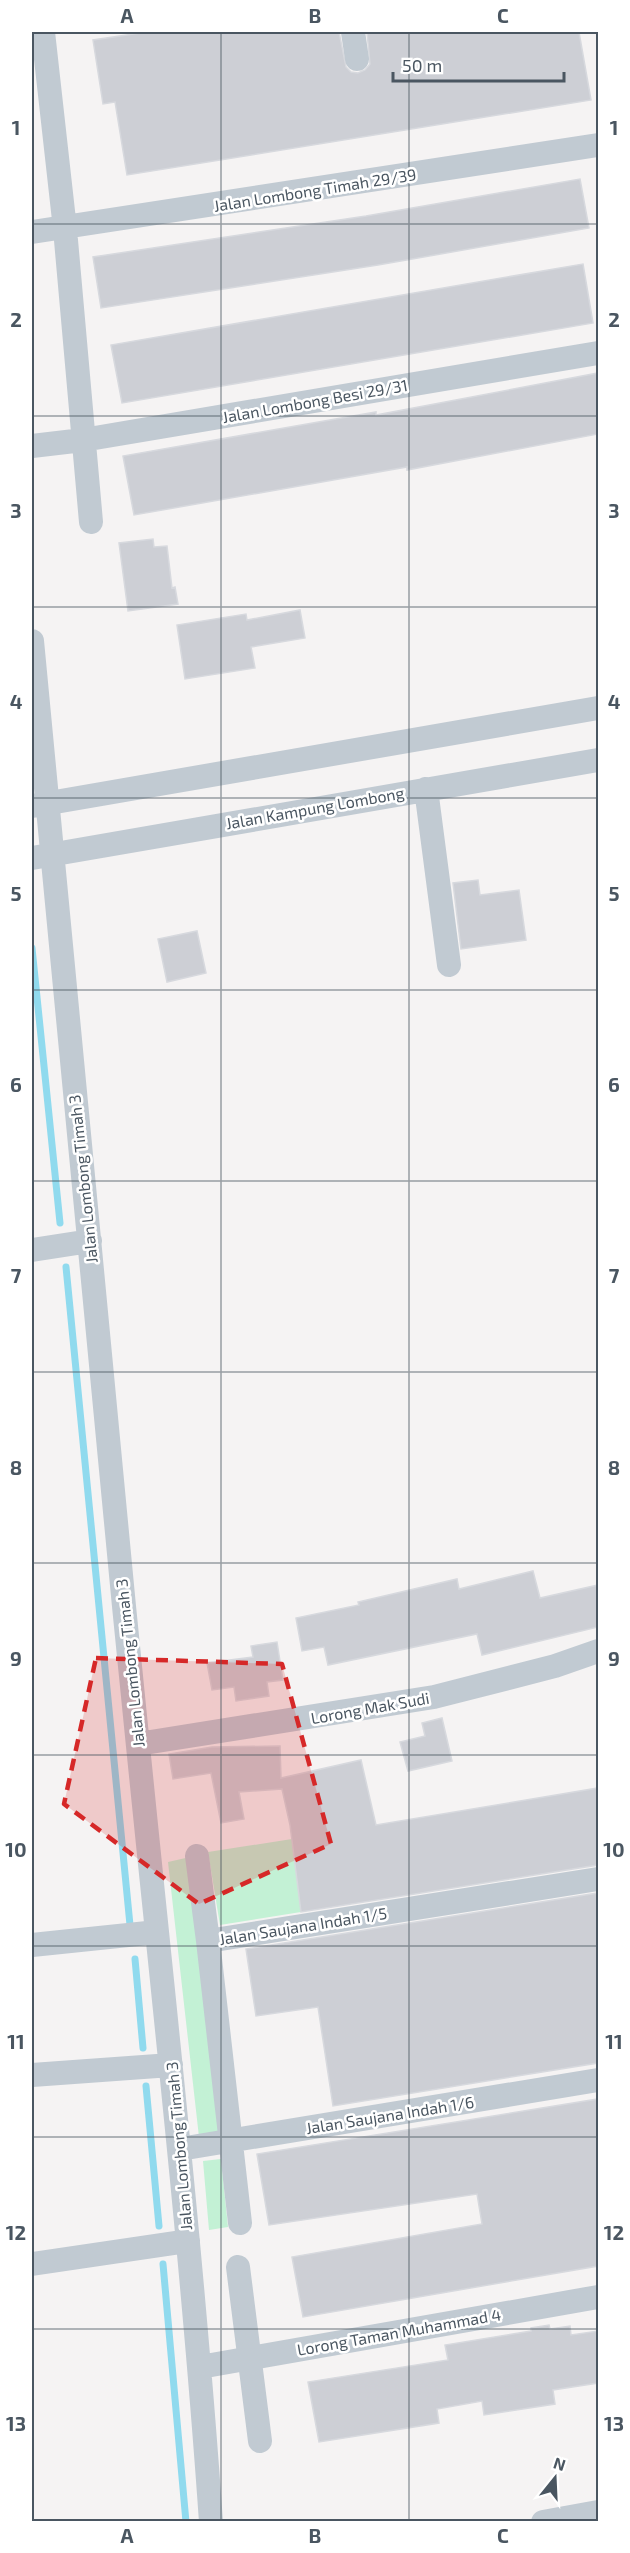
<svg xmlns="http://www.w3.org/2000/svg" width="630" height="2553" viewBox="0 0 630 2553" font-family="'Exo 2',sans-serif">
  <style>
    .green { fill: #c3f1d5 }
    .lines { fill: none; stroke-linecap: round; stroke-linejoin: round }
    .stream { stroke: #90daee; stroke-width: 7 }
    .building { fill: #cdcfd5; stroke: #d7d9de; stroke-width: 1.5 }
    .minor { stroke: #c1cad2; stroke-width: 24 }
    .marked { fill: #d62828; fill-opacity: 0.2; stroke: #d62828; stroke-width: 4.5; stroke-dasharray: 12 8; stroke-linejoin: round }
    .grid { fill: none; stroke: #4a5661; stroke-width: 1.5; stroke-opacity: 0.55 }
    .labels { text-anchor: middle; stroke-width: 5; stroke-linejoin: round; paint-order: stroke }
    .street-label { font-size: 16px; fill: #4a5661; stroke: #fff }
    .neatline { fill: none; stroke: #4a5661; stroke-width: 2 }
    .grid-label { font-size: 20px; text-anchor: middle; font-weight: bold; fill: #4a5661 }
  </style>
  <rect width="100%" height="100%" fill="#f5f3f3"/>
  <!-- green -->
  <path class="green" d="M 292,1839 L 301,1912 L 220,1925 L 208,1852 Z
    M 190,1857 L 220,2134 L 199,2137 L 168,1862 Z
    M 221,2159 L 228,2227 L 209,2230 L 203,2161 Z"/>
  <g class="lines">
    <!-- stream -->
    <path class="stream" d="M 32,948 L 60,1223
      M 66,1267 L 130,1925
      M 135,1959 L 143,2048
      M 146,2086 L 159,2226
      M 163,2264 L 186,2522"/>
  </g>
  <!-- building -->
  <path class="building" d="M 147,32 L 339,32 L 346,67 L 351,72 L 358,73 L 365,70 L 370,64 L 367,32 L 579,32 L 591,100 L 127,175 L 115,102 L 103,104 L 93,40 Z
    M 580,179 L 589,228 L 378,265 L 101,308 L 93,257 L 366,216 Z
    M 583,264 L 593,323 L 122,403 L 111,345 Z
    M 598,373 L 598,434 L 407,470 L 407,467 L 134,515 L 123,456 L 376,412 L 376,415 Z
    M 153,539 L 154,547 L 167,546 L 172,588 L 175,587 L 178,604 L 128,611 L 119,543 Z
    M 300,610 L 305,638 L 251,647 L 255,668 L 185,679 L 177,625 L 246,614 L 247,620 Z
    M 478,880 L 480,895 L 519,890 L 526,940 L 461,949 L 453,883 Z
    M 197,931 L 206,973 L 167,982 L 158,939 Z
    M 533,1571 L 540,1598 L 598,1585 L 598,1627 L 482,1655 L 477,1634 L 328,1665 L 324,1647 L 302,1651 L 296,1618 L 359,1605 L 358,1602 L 457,1579 L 459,1589 Z
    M 277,1642 L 283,1680 L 267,1682 L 269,1696 L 236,1701 L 234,1687 L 212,1690 L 207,1663 L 253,1657 L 251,1646 Z
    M 442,1718 L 452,1761 L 408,1771 L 400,1742 L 425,1736 L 422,1723 Z
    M 280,1746 L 281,1778 L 361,1760 L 376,1825 L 598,1788 L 598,1865 L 301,1912 L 290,1825 L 282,1789 L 239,1792 L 244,1819 L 221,1823 L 211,1773 L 173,1779 L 169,1754 L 212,1747 Z
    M 598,1893 L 598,2063 L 333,2106 L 318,2007 L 256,2016 L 246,1949 Z
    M 598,2099 L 598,2266 L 303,2317 L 292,2257 L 482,2224 L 477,2194 L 269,2225 L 257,2154 Z
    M 549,2325 L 550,2329 L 570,2326 L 571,2335 L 598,2331 L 598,2383 L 553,2390 L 555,2404 L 484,2415 L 482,2401 L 437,2409 L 439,2423 L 319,2442 L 308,2382 L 448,2360 L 445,2345 L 531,2331 L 531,2328 Z"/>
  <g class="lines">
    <!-- minor -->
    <path class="minor" d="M 43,32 L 65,229 L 91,522
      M 353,32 L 357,59
      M 32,232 L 598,145
      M 32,446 L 83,440 L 598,353
      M 32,641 C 65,1010 101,1378 138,1746 C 164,2005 193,2263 211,2522
      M 426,789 L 449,965
      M 32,806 L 598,708
      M 32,858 L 598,760
      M 32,1250 L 90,1241
      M 138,1744 L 434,1697 L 555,1666 L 598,1651
      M 197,1856 L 208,1941
      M 32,1945 L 157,1932
      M 32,2075 L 171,2065
      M 180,2149 L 598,2080
      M 240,2223 L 208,1941 L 598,1879
      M 32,2264 L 188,2241
      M 238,2267 L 260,2441
      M 200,2367 L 598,2297
      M 543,2522 L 598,2512"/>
  </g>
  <!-- marked area -->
  <path class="marked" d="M 96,1658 L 282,1664 L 331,1844 L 199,1904 L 64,1804 Z"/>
  <!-- grid -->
  <path class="grid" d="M 221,32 L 221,2522M 409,32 L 409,2522M 32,224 L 598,224M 32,416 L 598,416M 32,607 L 598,607M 32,798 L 598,798M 32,990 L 598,990M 32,1181 L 598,1181M 32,1372 L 598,1372M 32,1563 L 598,1563M 32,1755 L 598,1755M 32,1946 L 598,1946M 32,2137 L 598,2137M 32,2329 L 598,2329"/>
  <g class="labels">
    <!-- street labels -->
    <g class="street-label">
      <text transform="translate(315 190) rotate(-9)" y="6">Jalan Lombong Timah 29/39</text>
      <text transform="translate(315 401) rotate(-10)" y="6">Jalan Lombong Besi 29/31</text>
      <text transform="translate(315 808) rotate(-10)" y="6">Jalan Kampung Lombong</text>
      <text transform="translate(83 1179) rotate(-96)" y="6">Jalan Lombong Timah 3</text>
      <text transform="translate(130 1663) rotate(-96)" y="6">Jalan Lombong Timah 3</text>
      <text transform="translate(370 1708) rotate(-10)" y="6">Lorong Mak Sudi</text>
      <text transform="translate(303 1926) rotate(-9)" y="6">Jalan Saujana Indah 1/5</text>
      <text transform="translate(390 2115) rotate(-9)" y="6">Jalan Saujana Indah 1/6</text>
      <text transform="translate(179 2146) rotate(-95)" y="6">Jalan Lombong Timah 3</text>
      <text transform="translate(399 2332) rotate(-10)" y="6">Lorong Taman Muhammad 4</text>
    </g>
  </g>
  <!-- border -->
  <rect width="630" height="2553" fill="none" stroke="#ffffff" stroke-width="66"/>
  <!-- north arrow -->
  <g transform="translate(555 2478) rotate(18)" stroke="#ffffff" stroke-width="4.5" paint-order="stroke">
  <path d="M0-4.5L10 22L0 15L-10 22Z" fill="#4a5661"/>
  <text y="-9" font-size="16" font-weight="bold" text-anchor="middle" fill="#4a5661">N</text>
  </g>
  <!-- scale -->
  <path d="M393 72v9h171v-9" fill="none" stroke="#4a5661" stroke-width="3"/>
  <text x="402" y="72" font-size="18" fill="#4a5661" stroke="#ffffff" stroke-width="4.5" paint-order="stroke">50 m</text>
  <rect x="33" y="33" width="564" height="2487" class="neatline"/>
  <g class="grid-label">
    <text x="127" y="23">A</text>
    <text x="315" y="23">B</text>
    <text x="503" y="23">C</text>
    <text x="16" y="135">1</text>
    <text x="614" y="135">1</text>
    <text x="16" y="327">2</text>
    <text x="614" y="327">2</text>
    <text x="16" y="518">3</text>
    <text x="614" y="518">3</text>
    <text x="16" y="709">4</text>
    <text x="614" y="709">4</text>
    <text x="16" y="901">5</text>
    <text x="614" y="901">5</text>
    <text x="16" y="1092">6</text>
    <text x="614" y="1092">6</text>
    <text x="16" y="1283">7</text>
    <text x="614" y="1283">7</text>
    <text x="16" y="1475">8</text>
    <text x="614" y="1475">8</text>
    <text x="16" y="1666">9</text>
    <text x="614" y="1666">9</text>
    <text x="16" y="1857">10</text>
    <text x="614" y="1857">10</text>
    <text x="16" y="2049">11</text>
    <text x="614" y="2049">11</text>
    <text x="16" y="2240">12</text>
    <text x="614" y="2240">12</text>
    <text x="16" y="2431">13</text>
    <text x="614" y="2431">13</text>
    <text x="127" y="2543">A</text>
    <text x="315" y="2543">B</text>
    <text x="503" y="2543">C</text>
  </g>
</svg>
